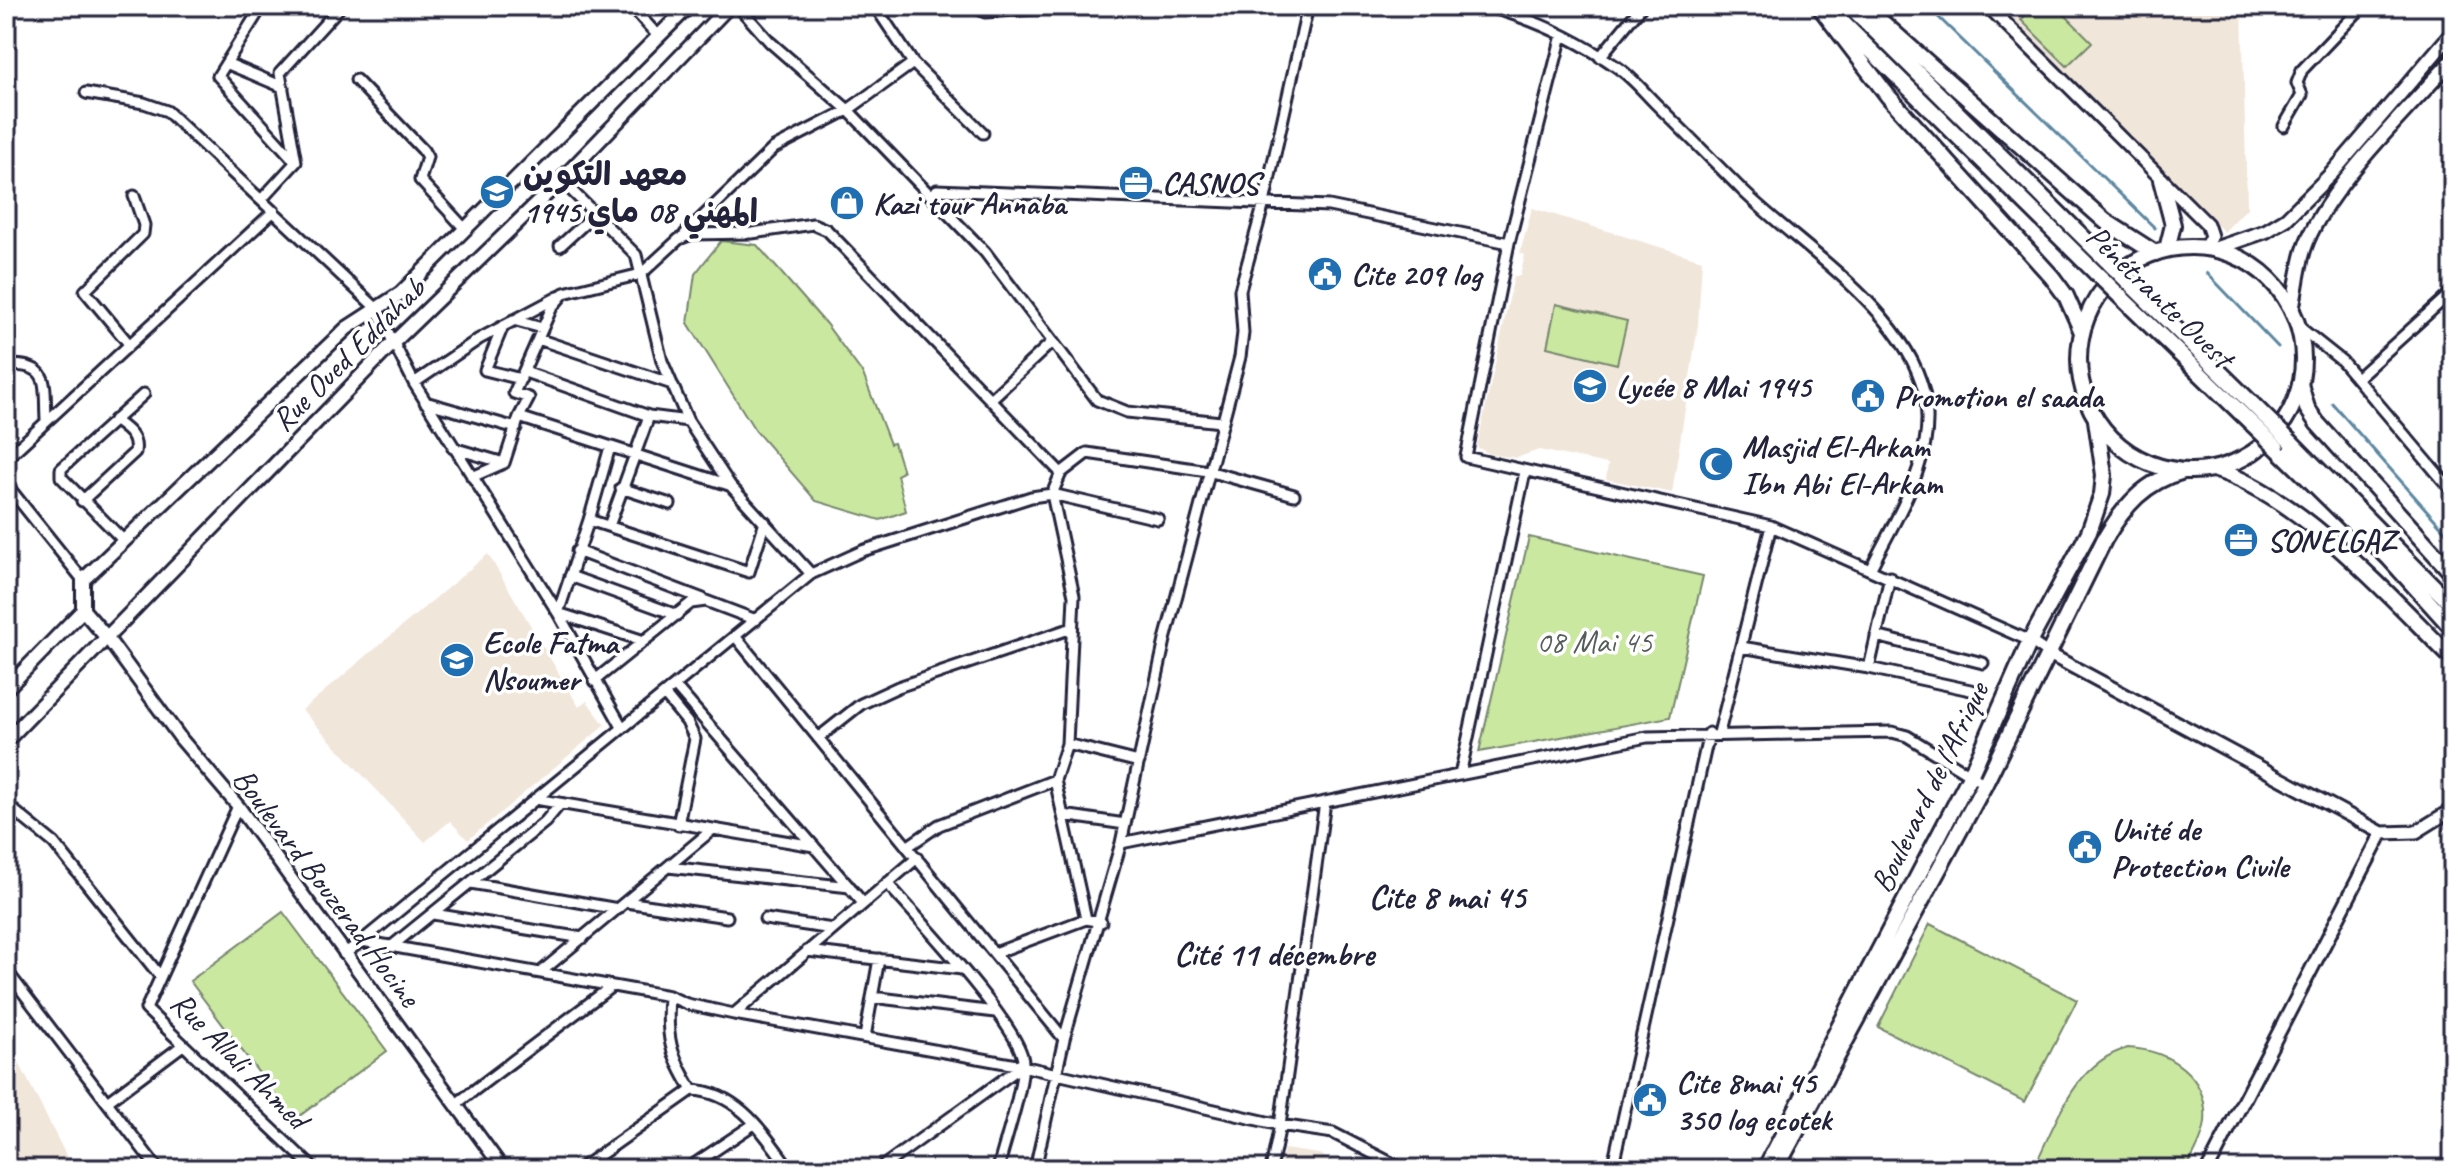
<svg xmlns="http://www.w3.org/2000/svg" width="2459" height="1175" viewBox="0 0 2459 1175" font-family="Caveat,'Playpen Sans Arabic',sans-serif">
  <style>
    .built { fill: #f1e6da }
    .green { fill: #cae8a0; stroke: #76856e; stroke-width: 2 }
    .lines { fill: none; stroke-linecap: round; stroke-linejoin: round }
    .stream { stroke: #5c87a0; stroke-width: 3 }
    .minor-casing { stroke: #22223b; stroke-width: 15 }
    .tertiary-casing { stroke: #22223b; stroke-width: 17 }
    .secondary-casing { stroke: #22223b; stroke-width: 18 }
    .primary-casing { stroke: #22223b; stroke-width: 20 }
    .trunk-casing { stroke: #22223b; stroke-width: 20 }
    .minor { stroke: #fff; stroke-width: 9 }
    .tertiary { stroke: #fff; stroke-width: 11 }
    .secondary { stroke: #fff; stroke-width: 12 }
    .primary { stroke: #fff; stroke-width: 14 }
    .trunk { stroke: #fff; stroke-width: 14 }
    .trunk-bridge-casing { stroke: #22223b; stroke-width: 20; stroke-linecap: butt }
    .trunk-bridge { stroke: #fff; stroke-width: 14 }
    .labels { text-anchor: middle; stroke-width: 7; stroke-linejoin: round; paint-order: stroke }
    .poi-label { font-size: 32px; font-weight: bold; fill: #22223b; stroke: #fff; text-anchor: start }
    .street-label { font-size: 32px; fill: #22223b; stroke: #fff }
    .park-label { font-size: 32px; fill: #545d59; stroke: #fff }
    .neighbourhood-label { font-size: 34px; font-weight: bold; fill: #22223b; stroke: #fff }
  </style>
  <rect width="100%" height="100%" fill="#fff"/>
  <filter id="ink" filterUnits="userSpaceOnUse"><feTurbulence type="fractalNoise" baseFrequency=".0125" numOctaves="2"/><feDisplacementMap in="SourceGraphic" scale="16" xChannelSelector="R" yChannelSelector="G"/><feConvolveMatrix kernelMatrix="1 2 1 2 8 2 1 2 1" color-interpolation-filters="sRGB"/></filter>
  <g filter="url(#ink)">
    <!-- built -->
    <path class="built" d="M 2001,6 L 2242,6 L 2247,208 L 2224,232 Z
      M 1532,208 L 1702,260 L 1698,325 L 1672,493 L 1606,479 L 1608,464 L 1539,450 L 1516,458 L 1490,454 L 1477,447 L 1514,276 L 1520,276 L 1525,255 L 1520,253 Z
      M 488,554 L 579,707 L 587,701 L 605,725 L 468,840 L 450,821 L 425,842 L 302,710 Z
      M 6,1037 L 73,1169 L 6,1169 Z
      M 1284,1149 L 1319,1154 L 1347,1169 L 1280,1169 Z"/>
    <!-- green -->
    <path class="green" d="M 2034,6 L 2056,6 L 2092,42 L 2067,66 L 2021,20 Z
      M 721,241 L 757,245 L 826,324 L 863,374 L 890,444 L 894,443 L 903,472 L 897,475 L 906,511 L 880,520 L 816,501 L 755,430 L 688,323 L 695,274 Z
      M 1556,304 L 1627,321 L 1617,364 L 1547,347 Z
      M 1529,537 L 1703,576 L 1670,717 L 1479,752 Z
      M 283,912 L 387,1051 L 294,1120 L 190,981 Z
      M 1930,924 L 2077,1000 L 2025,1102 L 1878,1027 Z
      M 2128,1048 C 2169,1050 2209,1076 2205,1122 C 2203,1139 2194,1154 2186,1169 L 2033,1169 C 2056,1124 2074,1062 2128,1048 Z"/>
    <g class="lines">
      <!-- stream -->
      <path class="stream" d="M 1927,6 L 2155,228
        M 2207,273 L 2278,347
        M 2332,403 L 2453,540"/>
      <!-- minor casing -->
      <g class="minor-casing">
        <path id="minor" d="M 262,6 L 218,76 L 295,161
          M 341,6 L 280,73 L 296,162 L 261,200 L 376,308 L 414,383 L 558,613 L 622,727
          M 631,6 L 658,36
          M 738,6 L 770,42 L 848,110 L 985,252 L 1097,400 L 1127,412 L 1221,422
          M 973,6 L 985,12 L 1088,6
          M 1485,6 C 1531,18 1578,40 1617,67 C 1632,77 1644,92 1657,105 C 1686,133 1714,162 1743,191 C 1800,247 1904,309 1924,392 C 1939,454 1897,515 1871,568
          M 1562,35 L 1509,243 L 1466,457 L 1771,526 L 2030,641 L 2049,654
          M 1600,57 L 1642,6
          M 226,63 L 283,87
          M 913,63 L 983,133
          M 356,80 L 423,150 L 427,157 L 420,180 L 465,229
          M 86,93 L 144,103 L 167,111 L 261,200
          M 2284,126 L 2302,95 L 2297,83 L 2302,70 L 2363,6
          M 561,180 L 636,255 L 662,361 L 688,421 L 730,485 L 811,574
          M 930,195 L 937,190 L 1329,206 L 1509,243
          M 685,234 L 774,148 L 848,110 L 913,63 L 875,6
          M 560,246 L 596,213
          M 2444,299 L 2453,313
          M 513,320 L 542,328
          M 503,326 L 485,370 L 521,379
          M 2298,326 L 2342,361 L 2453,492
          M 538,339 L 672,384
          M 129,344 L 85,291 L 143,234 L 144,225 L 134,196
          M 6,365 C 51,364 44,381 46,419
          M 525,372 L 649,416
          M 2357,378 L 2453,291
          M 414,383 L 479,339 L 558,297
          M 991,399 L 1052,342
          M 425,402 L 516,428
          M 519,417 L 529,398 L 514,393 L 552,307 L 564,293 L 641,274 L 679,239 L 692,234 L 752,233 L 813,224 L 827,230 L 1061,473 L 1052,494 L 1074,596 L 1067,744 L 1055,780 L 1086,919
          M 453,448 L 504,463
          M 6,459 L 274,211
          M 1061,473 L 1087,453 L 1208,471 L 1294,495
          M 472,477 L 504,463 L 519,417 L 729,485
          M 6,484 L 83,580
          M 621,488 L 670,504
          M 82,501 L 135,452 C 138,436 126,429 114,420
          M 589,520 L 610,447
          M 609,526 L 649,416 L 688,421
          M 124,541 L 61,477 L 61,469 L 144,394
          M 577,551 L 703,599
          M 570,576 L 677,615
          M 735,636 L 1064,1039
          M 1876,636 L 1983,663
          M 644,641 L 558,613 L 589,520 L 749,572 L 765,522
          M 1741,647 L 1869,668 L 1975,691
          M 1869,668 L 1890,577
          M 594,681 L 691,603 L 706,601 L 756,620
          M 675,686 L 863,903
          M 664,694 L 687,722 L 695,739 L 678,825
          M 1719,733 L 1771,526
          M 818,738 L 861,704 L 898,687 L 1072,628
          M 1067,744 L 1139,762
          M 1460,775 L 1525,472
          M 535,799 L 814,846
          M 6,804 L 54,843 L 160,976
          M 238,806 L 146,1009 L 314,1169
          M 1063,815 L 1125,824
          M 1121,843 L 1647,737 L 1892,732 L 1907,736 L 1985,784
          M 907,847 L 939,825 L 1055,780
          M 668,867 L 850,887
          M 471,883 L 618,909
          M 887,883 C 913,913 1023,1029 1023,1062 C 1022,1094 1006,1137 998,1169
          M 626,902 L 727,917
          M 433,914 L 583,938
          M 765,919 L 833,929
          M 362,941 L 811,574 L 862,551 L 1031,497 L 1052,494 L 1158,519
          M 392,946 L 545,822 L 560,804
          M 807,951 L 962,969
          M 995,953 L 1086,919 L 1101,922
          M 344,954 L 362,941 L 669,996 L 687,1004 L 734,1014 L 1022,1066 L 1280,1125 L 1333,1133 L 1403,1169
          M 6,970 L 158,1169
          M 541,972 L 712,830
          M 669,996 C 666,1038 670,1054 692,1090 C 739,1092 764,1134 790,1169
          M 872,997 L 995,1012
          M 734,1014 L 917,858
          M 865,1037 L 879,959
          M 107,1102 L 183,1045
          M 456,1104 L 612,986
          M 580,1169 L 692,1090
          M 687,1169 L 754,1124
          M 879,1169 L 1022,1066
          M 1035,1169 L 1064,1039 L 1121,843 L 1165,640 L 1240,357 L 1243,333 L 1240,290 L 1264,203 L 1308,6
          M 1271,1169 L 1280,1125 L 1325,802
          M 1612,1169 L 1709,733"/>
      </g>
      <!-- tertiary casing -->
      <g class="tertiary-casing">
        <path id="tertiary" d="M 1988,6 L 2207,224 L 2211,236 L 2205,248
          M 108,639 L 181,739 L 238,806 L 503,1169
          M 2049,654 L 2382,833 L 2416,832 L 2453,809
          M 2208,1169 L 2382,833"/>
      </g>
      <!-- secondary casing -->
      <g class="secondary-casing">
        <path id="secondary" d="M 2214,249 L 2266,231 L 2286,219 L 2332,173 L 2453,32
          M 2292,311 C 2296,291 2298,269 2304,250 C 2324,189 2410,108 2453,59
          M 83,610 L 108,639
          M 6,689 L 83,610 L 83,580 L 347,328 L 401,293 L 689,6
          M 6,741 L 395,341 L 561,180 L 729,6"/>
      </g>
      <!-- primary casing -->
      <g class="primary-casing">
        <path id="primary" d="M 2161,180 L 2173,225 L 2167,249
          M2079 359a112 112 0 1 1 224 0a112 112 0 1 1-224 0Z
          M 1765,1169 L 1971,774 L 2030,641 L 2089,532 L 2102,494 L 2104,475 L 2096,420
          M 1776,1169 L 1985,784 L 2104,540 C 2124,506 2145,481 2184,471"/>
      </g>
      <!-- trunk casing -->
      <g class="trunk-casing">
        <path id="trunk" d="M 1819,6 L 1888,96 L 2052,277 L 2066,296 L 2082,332
          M 1826,6 L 2096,273
          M 1850,6 L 2109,263
          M 1864,6 L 2105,221 L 2155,253
          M 2300,384 L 2307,408 L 2317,423 L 2453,574
          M 2291,442 L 2453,606
          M 2277,448 L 2389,558 L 2453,629
          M 2213,469 C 2300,495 2389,596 2453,659"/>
      </g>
      <!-- minor -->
      <use href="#minor" class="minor"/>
      <!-- tertiary -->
      <use href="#tertiary" class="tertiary"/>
      <!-- secondary -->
      <use href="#secondary" class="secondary"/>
      <!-- primary -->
      <use href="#primary" class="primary"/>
      <!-- trunk -->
      <use href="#trunk" class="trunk"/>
      <!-- trunk-bridge casing -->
      <g class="trunk-bridge-casing">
        <path id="trunk-bridge" d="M 2109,263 L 2291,442
          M 2096,273 L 2277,448"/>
      </g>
      <!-- trunk-bridge -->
      <use href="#trunk-bridge" class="trunk-bridge"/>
    </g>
  </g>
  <!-- icons -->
  <defs>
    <g id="office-disc" transform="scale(1.8)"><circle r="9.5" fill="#1f6fb2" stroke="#fff"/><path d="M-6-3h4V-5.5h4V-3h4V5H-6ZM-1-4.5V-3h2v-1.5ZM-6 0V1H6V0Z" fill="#fff"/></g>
    <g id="school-disc" transform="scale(1.8)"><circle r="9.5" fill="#1f6fb2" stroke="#fff"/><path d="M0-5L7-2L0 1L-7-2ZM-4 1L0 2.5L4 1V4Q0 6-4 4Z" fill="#fff"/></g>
    <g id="shop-disc" transform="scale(1.8)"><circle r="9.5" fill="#1f6fb2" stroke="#fff"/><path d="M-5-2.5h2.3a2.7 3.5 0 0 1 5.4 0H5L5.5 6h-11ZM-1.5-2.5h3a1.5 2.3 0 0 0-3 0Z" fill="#fff"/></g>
    <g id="civic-disc" transform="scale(1.8)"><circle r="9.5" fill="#1f6fb2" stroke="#fff"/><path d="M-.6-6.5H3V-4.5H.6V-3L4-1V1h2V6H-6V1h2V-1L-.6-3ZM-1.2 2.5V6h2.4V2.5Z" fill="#fff"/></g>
    <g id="mosque-disc" transform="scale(1.8)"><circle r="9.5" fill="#1f6fb2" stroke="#fff"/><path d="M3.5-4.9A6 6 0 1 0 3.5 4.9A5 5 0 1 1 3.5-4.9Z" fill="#fff"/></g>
  </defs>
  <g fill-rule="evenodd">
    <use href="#office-disc" x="1136" y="183"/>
    <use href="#school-disc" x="497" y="192"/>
    <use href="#shop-disc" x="847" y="203"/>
    <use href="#civic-disc" x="1325" y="274"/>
    <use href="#school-disc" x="1590" y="386"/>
    <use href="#civic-disc" x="1868" y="396"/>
    <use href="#mosque-disc" x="1716" y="464"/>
    <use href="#office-disc" x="2241" y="540"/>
    <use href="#school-disc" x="457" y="660"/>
    <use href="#civic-disc" x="2085" y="847"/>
    <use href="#civic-disc" x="1650" y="1100"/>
  </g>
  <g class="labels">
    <!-- poi labels -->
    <g class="poi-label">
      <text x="523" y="185">معهد التكوين<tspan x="523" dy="37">المهني 08 ماي 1945</tspan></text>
      <text x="1162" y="194">CASNOS</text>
      <text x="873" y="214">Kazi tour Annaba</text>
      <text x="1351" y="285">Cite 209 log</text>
      <text x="1616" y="397">Lycée 8 Mai 1945</text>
      <text x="1894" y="407">Promotion el saada</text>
      <text x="1742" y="457">Masjid El-Arkam<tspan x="1742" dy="37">Ibn Abi El-Arkam</tspan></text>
      <text x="2267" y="551">SONELGAZ</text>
      <text x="483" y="653">Ecole Fatma<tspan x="483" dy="37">Nsoumer</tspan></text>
      <text x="2111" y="840">Unité de<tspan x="2111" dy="37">Protection Civile</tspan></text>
      <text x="1676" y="1093">Cite 8mai 45<tspan x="1676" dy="37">350 log ecotek</tspan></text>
    </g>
    <!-- street labels -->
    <g class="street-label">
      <text transform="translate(2160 296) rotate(44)" y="11">Pénétrante Ouest</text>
      <text transform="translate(348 354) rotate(-45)" y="11">Rue Oued Eddahab</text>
      <text transform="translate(1929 787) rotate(-64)" y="11">Boulevard de l'Afrique</text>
      <text transform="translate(327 887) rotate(53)" y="11">Boulevard Bouzerad Hocine</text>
      <text transform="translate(240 1060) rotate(45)" y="11">Rue Allali Ahmed</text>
    </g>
    <!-- park labels -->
    <g class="park-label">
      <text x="1594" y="652">08 Mai 45</text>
    </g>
    <!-- neighbourhood labels -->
    <g class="neighbourhood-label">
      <text x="1447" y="908">Cite 8 mai 45</text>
      <text x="1274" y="965">Cité 11 décembre</text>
    </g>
  </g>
  <!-- margin -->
  <rect width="2459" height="1175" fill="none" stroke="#fff" stroke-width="32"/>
  <rect x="16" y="16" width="2427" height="1143" fill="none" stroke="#22223b" stroke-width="3" filter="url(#ink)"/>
</svg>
